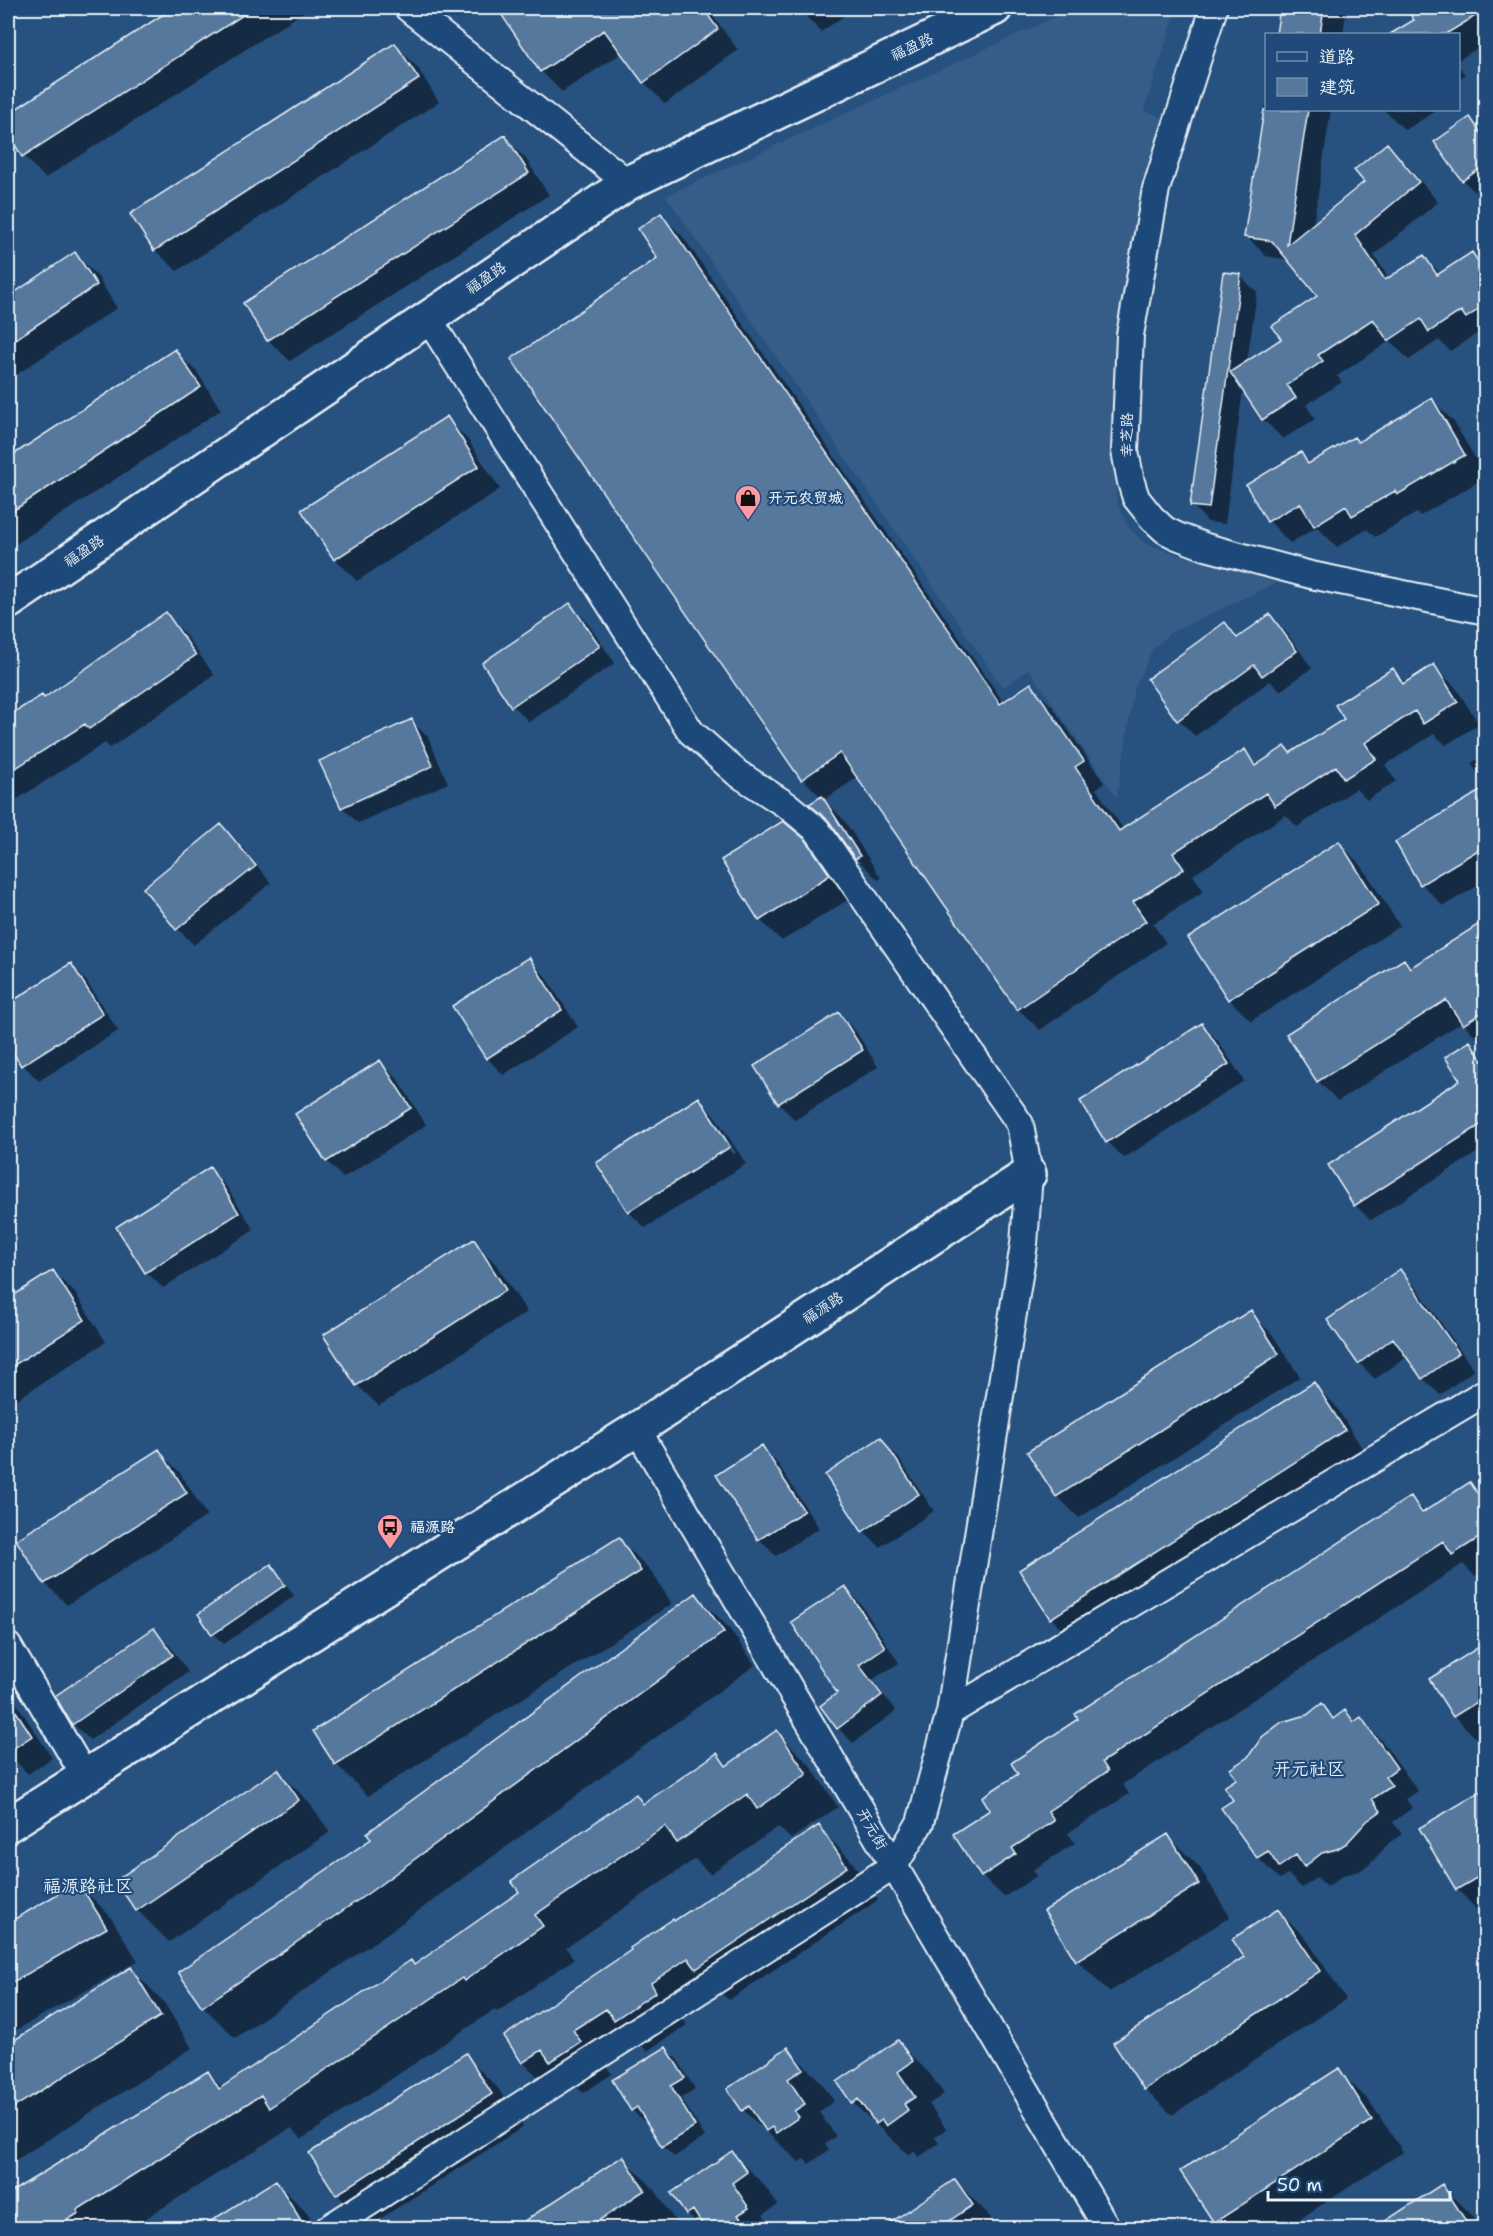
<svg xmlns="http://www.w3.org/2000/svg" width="1493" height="2236" viewBox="0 0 1493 2236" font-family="'Shantell Sans','LXGW WenKai TC',sans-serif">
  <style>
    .built { fill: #355d88 }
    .shadow { fill: #0007; fill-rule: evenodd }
    .building { fill: #57789d; stroke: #e8f1f8; stroke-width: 1.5 }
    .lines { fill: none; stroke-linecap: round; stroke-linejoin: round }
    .street-casing { stroke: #e8f1f8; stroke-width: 30 }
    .secondary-casing { stroke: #e8f1f8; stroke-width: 38 }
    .street { stroke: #1f4a7a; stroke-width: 26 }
    .secondary { stroke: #1f4a7a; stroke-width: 33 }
    .labels { text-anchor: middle; stroke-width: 4.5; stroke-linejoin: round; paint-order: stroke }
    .street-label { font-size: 15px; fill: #e8f1f8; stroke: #1f4a7a }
    .poi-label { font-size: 15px; font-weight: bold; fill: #e8f1f8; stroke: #1f4a7a; text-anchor: start }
    .quarter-label { font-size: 18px; fill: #e8f1f8; stroke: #1f4a7a }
  </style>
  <rect width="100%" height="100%" fill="#27517f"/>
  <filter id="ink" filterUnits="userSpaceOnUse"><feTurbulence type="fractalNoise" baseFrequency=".0167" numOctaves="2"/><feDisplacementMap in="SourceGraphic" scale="12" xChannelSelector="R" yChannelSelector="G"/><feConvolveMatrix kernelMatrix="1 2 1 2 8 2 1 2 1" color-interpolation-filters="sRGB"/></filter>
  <g filter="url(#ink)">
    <!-- built -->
    <path class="built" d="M 1075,8 L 1177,8 L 1144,110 L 1166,119 L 1144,183 L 1121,320 L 1113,465 L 1117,502 L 1128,527 L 1144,543 L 1179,555 L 1278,582 L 1170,633 L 1152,650 L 1134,690 L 1117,798 L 1029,669 L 1003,688 L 666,196 Z"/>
    <!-- shadow -->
    <path class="shadow" d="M 176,8 L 310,8 L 45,178 L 24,156 L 8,131 L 8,116 Z
      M 499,8 L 707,8 L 738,50 L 665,104 L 644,82 L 622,53 L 562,92 L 541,71 Z
      M 798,8 L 855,8 L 821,32 Z
      M 1281,8 L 1352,8 L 1346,13 L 1343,34 L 1277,34 Z
      M 1416,8 L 1486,8 L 1486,27 L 1483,29 L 1486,33 L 1486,43 L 1458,60 L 1458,34 L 1393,34 L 1416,20 L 1410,11 Z
      M 395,45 L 417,67 L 439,102 L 177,271 L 155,250 Z
      M 1458,65 L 1465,75 L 1458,79 Z
      M 1266,103 L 1266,110 L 1331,110 L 1313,226 L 1366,182 L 1387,145 L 1407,165 L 1438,202 L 1374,255 L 1389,279 L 1424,257 L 1441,274 L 1472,253 L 1486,267 L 1486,336 L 1481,331 L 1450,351 L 1439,340 L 1409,360 L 1390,341 L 1337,376 L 1342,382 L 1306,405 L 1315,419 L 1283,439 L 1263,419 L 1243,389 L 1225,524 L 1208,522 L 1192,505 L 1240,276 L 1257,292 L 1247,363 L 1283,340 L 1320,296 L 1289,260 L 1266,256 L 1246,236 Z
      M 1384,110 L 1438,110 L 1405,130 Z
      M 1470,119 L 1481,130 L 1486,127 L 1485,202 L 1463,180 Z
      M 504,137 L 526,159 L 549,195 L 290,361 L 268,340 Z
      M 661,215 L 683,237 L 1004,703 L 1030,685 L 1052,706 L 1104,783 L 1096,789 L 1124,830 L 1244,751 L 1258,765 L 1285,748 L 1292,754 L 1346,719 L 1393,670 L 1407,684 L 1434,666 L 1456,688 L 1479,724 L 1446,745 L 1434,734 L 1385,765 L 1396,781 L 1367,800 L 1356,789 L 1297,827 L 1286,815 L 1193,875 L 1204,891 L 1153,924 L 1166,943 L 1040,1030 L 1018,1009 L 858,777 L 824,800 L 844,820 L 881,878 L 878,880 L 856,858 L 836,828 L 812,804 L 822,798 L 803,779 L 660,258 Z
      M 75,254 L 97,276 L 117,308 L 8,380 L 8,299 Z
      M 175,351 L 197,372 L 221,410 L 8,549 L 8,460 Z
      M 1432,400 L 1454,422 L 1486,477 L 1420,516 L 1417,513 L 1375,537 L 1367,529 L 1337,547 L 1317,527 L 1290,543 L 1269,521 L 1248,486 L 1301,454 L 1311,464 L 1359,443 Z
      M 446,418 L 468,440 L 500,489 L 357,581 L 335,559 Z
      M 570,605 L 586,621 L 615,663 L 529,722 L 513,706 L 484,663 Z
      M 166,614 L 185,634 L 214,675 L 110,748 L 105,743 L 8,805 L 8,718 L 42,697 L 44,699 Z
      M 1269,616 L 1286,632 L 1312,668 L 1280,691 L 1270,681 L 1195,736 L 1179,720 L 1149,679 L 1225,624 L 1239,638 Z
      M 411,721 L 428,737 L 448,783 L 358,823 L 342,807 Z
      M 1486,755 L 1486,787 L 1471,763 Z
      M 1486,790 L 1486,881 L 1443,906 L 1422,884 L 1397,843 Z
      M 221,826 L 238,842 L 271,883 L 194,945 L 178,929 Z
      M 805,841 L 827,864 L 851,898 L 782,941 L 760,920 Z
      M 1339,843 L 1361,865 L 1400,926 L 1251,1021 L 1229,999 Z
      M 1478,926 L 1486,933 L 1486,1043 L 1483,1044 L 1462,1022 L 1338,1101 L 1318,1081 L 1403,961 L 1412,969 Z
      M 529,959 L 545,976 L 578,1027 L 503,1075 L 487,1058 Z
      M 71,965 L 87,982 L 118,1031 L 39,1081 L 23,1065 L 8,1041 L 8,1006 Z
      M 838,1014 L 855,1030 L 878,1067 L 795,1120 L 779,1103 L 756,1066 Z
      M 1202,1025 L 1218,1041 L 1244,1081 L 1124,1158 L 1108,1142 Z
      M 1470,1043 L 1485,1059 L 1486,1147 L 1371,1220 L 1355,1205 L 1462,1080 Z
      M 380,1062 L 397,1078 L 426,1125 L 343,1178 L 327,1161 Z
      M 699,1099 L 715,1116 L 746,1164 L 645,1228 L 629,1212 L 598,1163 ZM 709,1116 L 713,1116 L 736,1153 L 733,1154 Z
      M 210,1169 L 226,1186 L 254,1230 L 163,1288 L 146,1272 Z
      M 473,1241 L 495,1263 L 527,1312 L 379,1406 L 357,1385 Z
      M 1399,1271 L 1416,1287 L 1474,1370 L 1440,1395 L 1423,1378 L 1408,1356 L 1375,1379 L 1359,1363 Z
      M 53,1272 L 75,1293 L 106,1342 L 8,1405 L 8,1300 Z
      M 1250,1312 L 1272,1334 L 1300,1377 L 1079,1518 L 1057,1496 Z
      M 1313,1384 L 1335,1405 L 1365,1453 L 1073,1640 L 1051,1618 Z
      M 881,1439 L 897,1456 L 934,1511 L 880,1547 L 864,1531 Z
      M 762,1447 L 778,1464 L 819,1528 L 776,1556 L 759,1539 L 718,1475 Z
      M 159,1451 L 180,1473 L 207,1516 L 67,1605 L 45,1583 L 18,1540 Z
      M 1470,1484 L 1480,1494 L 1486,1491 L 1486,1569 L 1475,1576 L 1463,1564 L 1123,1784 L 1129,1794 L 1068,1833 L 1075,1843 L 1033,1870 L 1037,1876 L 1004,1897 L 982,1876 L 992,1811 L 1020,1775 L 1411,1498 L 1426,1513 Z
      M 619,1539 L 651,1571 L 672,1604 L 368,1796 L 336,1764 Z
      M 270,1566 L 281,1577 L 294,1596 L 224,1644 L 213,1634 Z
      M 845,1588 L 860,1603 L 899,1663 L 872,1680 L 896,1711 L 853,1743 L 838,1728 Z
      M 696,1595 L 728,1627 L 755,1665 L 402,1923 L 235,2038 L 203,2006 L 373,1839 Z
      M 153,1629 L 170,1646 L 188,1672 L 90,1740 L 73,1724 L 57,1697 Z
      M 1486,1645 L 1486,1748 L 1454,1716 L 1431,1679 Z
      M 8,1690 L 52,1758 L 28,1774 L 8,1753 Z
      M 1321,1705 L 1335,1719 L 1345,1712 L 1356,1722 L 1361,1719 L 1382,1741 L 1418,1791 L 1406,1799 L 1412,1808 L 1393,1822 L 1402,1834 L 1389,1843 L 1369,1865 L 1359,1871 L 1344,1875 L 1327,1887 L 1317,1877 L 1302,1888 L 1288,1874 L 1280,1879 L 1258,1858 L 1223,1809 L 1235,1800 L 1308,1716 Z
      M 777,1732 L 809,1764 L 838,1807 L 791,1839 L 778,1827 L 710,1874 L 695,1859 L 566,1948 L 574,1959 L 497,2012 L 494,2010 L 302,2139 L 291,2128 L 130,2228 L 8,2228 L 8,2196 L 208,2073 L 223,2088 L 415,1966 L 521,1893 L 636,1796 L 645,1804 L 716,1755 L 728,1766 Z
      M 277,1770 L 309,1802 L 330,1832 L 169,1942 L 137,1910 L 117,1881 Z
      M 1486,1790 L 1486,1913 L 1482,1915 L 1457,1889 L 1421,1828 Z
      M 818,1827 L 850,1859 L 878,1900 L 729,2000 L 719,1991 L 681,2016 L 687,2025 L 647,2051 L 637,2041 L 604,2063 L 612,2074 L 583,2093 L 573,2082 L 555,2094 L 523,2062 L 506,2037 Z
      M 1168,1836 L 1200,1868 L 1230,1917 L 1109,1992 L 1077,1960 Z
      M 78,1884 L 110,1916 L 138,1961 L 11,2033 L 8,2029 L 8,1924 Z
      M 1278,1911 L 1305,1937 L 1346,1999 L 1172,2115 L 1145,2089 L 1246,1957 Z
      M 131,1969 L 163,2001 L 192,2048 L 8,2165 L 8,2051 Z
      M 898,2042 L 930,2074 L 944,2094 L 929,2104 L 946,2129 L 935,2137 L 939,2143 L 919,2157 L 914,2151 L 909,2155 L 853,2103 Z
      M 666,2049 L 677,2059 L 695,2089 L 681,2098 L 705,2137 L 674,2157 L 663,2146 L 646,2119 L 643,2121 L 632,2110 Z
      M 788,2049 L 820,2081 L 834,2101 L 819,2112 L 836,2136 L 825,2144 L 829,2150 L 809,2164 L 804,2159 L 799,2162 L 743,2110 Z
      M 465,2055 L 497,2087 L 523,2127 L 369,2226 L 337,2194 Z
      M 1338,2070 L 1370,2102 L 1403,2152 L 1286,2228 L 1222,2228 L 1215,2222 Z
      M 732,2153 L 764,2185 L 778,2205 L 763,2215 L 772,2228 L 702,2228 L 687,2214 Z
      M 623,2158 L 655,2190 L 676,2222 L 666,2228 L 514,2228 Z
      M 955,2181 L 987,2213 L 997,2228 L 884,2228 Z
      M 276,2182 L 308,2214 L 317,2228 L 202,2228 Z
      M 1442,2186 L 1474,2217 L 1481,2228 L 1376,2228 Z"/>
    <!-- building -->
    <path class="building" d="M 173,8 L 254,8 L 22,157 L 8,133 L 8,114 Z
      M 497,8 L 703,8 L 718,29 L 643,83 L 604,30 L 540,72 Z
      M 1280,8 L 1324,8 L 1320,34 L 1276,34 Z
      M 1406,8 L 1485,8 L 1485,10 L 1446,34 L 1390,34 L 1414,20 Z
      M 395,43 L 419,79 L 154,251 L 130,214 Z
      M 1264,110 L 1308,110 L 1287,245 L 1364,182 L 1354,170 L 1387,143 L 1419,182 L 1355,235 L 1385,280 L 1424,255 L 1437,275 L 1472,252 L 1485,272 L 1485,305 L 1466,318 L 1461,311 L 1429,332 L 1421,319 L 1388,341 L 1373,319 L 1318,355 L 1323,361 L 1287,385 L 1296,398 L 1262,420 L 1230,372 L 1281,339 L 1272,326 L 1317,296 L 1272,241 L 1244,237 Z
      M 1470,117 L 1485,139 L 1485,165 L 1462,181 L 1434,142 Z
      M 505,135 L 529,173 L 267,341 L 243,303 Z
      M 661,213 L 1000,704 L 1031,683 L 1084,761 L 1075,767 L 1119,831 L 1245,749 L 1255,766 L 1285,746 L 1290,753 L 1344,719 L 1335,705 L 1393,668 L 1403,684 L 1434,664 L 1458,702 L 1423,724 L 1415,711 L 1365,743 L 1376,759 L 1344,779 L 1336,766 L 1275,806 L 1266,793 L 1173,853 L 1184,869 L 1133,902 L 1146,921 L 1017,1010 L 840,753 L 801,780 L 511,359 L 657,258 L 638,229 Z
      M 75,252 L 97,285 L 8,344 L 8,297 Z
      M 1223,272 L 1241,274 L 1209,508 L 1190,506 Z
      M 175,349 L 201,387 L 8,514 L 8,458 Z
      M 1432,398 L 1465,455 L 1397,495 L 1395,491 L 1352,516 L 1346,506 L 1314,526 L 1300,503 L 1267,522 L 1246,485 L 1301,452 L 1308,464 L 1354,437 L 1358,442 Z
      M 447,416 L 479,466 L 334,560 L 301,510 Z
      M 570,603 L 600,646 L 511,707 L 482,663 Z
      M 166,612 L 196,655 L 89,729 L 85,724 L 8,773 L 8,716 L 42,695 L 44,698 Z
      M 1270,614 L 1297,651 L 1262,676 L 1254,665 L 1177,721 L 1147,679 L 1225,622 L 1237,638 Z
      M 412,719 L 433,766 L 341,808 L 319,761 Z
      M 1485,788 L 1485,846 L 1420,885 L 1395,842 Z
      M 822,796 L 860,856 L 855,859 L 829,821 L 809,804 Z
      M 783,821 L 806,840 L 830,875 L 759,921 L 721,860 Z
      M 221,824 L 256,866 L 176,930 L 143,888 Z
      M 1339,841 L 1379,904 L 1228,1000 L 1188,938 Z
      M 1479,924 L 1485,935 L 1485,1010 L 1463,1025 L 1446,1000 L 1317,1082 L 1286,1034 L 1404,959 L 1410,968 Z
      M 529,957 L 562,1010 L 486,1059 L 452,1006 Z
      M 71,963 L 103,1014 L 21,1066 L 8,1044 L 8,1004 Z
      M 839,1012 L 863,1050 L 778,1104 L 754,1066 Z
      M 1202,1023 L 1229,1064 L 1106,1143 L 1080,1101 Z
      M 1470,1041 L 1485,1065 L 1485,1100 L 1478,1105 L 1485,1117 L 1485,1122 L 1354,1206 L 1328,1165 L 1460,1080 L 1445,1057 Z
      M 380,1060 L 411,1108 L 326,1162 L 295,1114 Z
      M 699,1097 L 730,1147 L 628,1212 L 596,1163 Z
      M 210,1167 L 239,1213 L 145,1273 L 116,1227 Z
      M 474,1239 L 506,1290 L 356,1386 L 323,1335 Z
      M 1400,1269 L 1459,1353 L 1422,1379 L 1393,1338 L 1358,1364 L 1327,1320 Z
      M 53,1270 L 85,1320 L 8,1369 L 8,1299 Z
      M 1251,1310 L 1279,1354 L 1056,1497 L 1027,1452 Z
      M 1314,1382 L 1345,1430 L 1050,1619 L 1019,1570 Z
      M 881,1437 L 919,1494 L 862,1532 L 825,1475 Z
      M 762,1445 L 804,1511 L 758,1540 L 716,1475 Z
      M 159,1449 L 187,1493 L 44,1584 L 16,1540 Z
      M 1470,1482 L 1478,1494 L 1485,1489 L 1485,1534 L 1452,1555 L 1443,1541 L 1102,1762 L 1108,1771 L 1048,1811 L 1054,1821 L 1012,1848 L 1016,1854 L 981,1877 L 953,1834 L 990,1810 L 982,1797 L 1018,1774 L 1011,1763 L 1078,1719 L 1075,1714 L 1411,1496 L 1422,1513 Z
      M 619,1537 L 641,1571 L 335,1765 L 313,1731 Z
      M 271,1564 L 285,1585 L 212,1635 L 198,1614 Z
      M 845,1586 L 885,1647 L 859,1665 L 882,1695 L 837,1729 L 820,1706 L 837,1693 L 791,1622 Z
      M 696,1593 L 724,1632 L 370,1892 L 202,2007 L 178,1972 L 371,1839 L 367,1833 Z
      M 154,1628 L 173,1655 L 72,1725 L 55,1696 Z
      M 1485,1643 L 1485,1697 L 1453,1717 L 1429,1679 Z
      M 8,1699 L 32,1736 L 8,1752 Z
      M 1322,1703 L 1333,1719 L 1345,1710 L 1354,1722 L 1361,1717 L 1397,1768 L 1385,1777 L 1392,1786 L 1372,1799 L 1381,1811 L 1367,1821 L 1347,1843 L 1337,1849 L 1322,1853 L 1304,1867 L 1296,1855 L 1279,1867 L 1268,1851 L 1257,1858 L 1221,1808 L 1233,1800 L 1224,1787 L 1236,1779 L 1230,1769 L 1248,1757 L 1262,1737 L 1282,1722 L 1307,1715 Z
      M 777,1730 L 807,1774 L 757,1809 L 747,1794 L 677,1843 L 665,1826 L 535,1915 L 543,1926 L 464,1981 L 462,1978 L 269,2108 L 261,2095 L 77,2210 L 79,2213 L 53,2229 L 8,2229 L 8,2194 L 208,2071 L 219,2089 L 411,1960 L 414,1965 L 519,1892 L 511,1881 L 636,1794 L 643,1804 L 717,1753 L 726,1766 Z
      M 278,1769 L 299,1800 L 136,1911 L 115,1881 Z
      M 1485,1789 L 1485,1873 L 1456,1890 L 1419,1828 Z
      M 819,1825 L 847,1867 L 696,1969 L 688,1958 L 651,1983 L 656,1992 L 614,2020 L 606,2009 L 573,2030 L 581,2042 L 550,2062 L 542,2050 L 522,2063 L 504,2036 L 631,1950 L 630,1948 L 673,1919 L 674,1921 Z
      M 1168,1834 L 1199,1884 L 1076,1961 L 1044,1911 Z
      M 78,1882 L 107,1928 L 8,1985 L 8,1923 Z
      M 1278,1909 L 1320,1971 L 1144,2090 L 1113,2043 L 1244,1957 L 1232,1939 Z
      M 131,1967 L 161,2016 L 8,2111 L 8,2044 Z
      M 898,2040 L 913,2061 L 898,2072 L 915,2097 L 904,2104 L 908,2110 L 886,2126 L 882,2120 L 876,2124 L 858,2099 L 852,2104 L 837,2082 Z
      M 666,2047 L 685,2078 L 671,2086 L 695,2126 L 662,2147 L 637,2107 L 631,2111 L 612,2080 Z
      M 788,2047 L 803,2069 L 788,2079 L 805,2104 L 794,2111 L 799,2117 L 776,2133 L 772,2127 L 766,2131 L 749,2106 L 742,2111 L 727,2089 Z
      M 466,2053 L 492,2094 L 336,2195 L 309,2153 Z
      M 1339,2068 L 1372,2120 L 1214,2223 L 1180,2171 Z
      M 732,2151 L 747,2172 L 732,2183 L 749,2208 L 738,2215 L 743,2221 L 732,2229 L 705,2229 L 693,2210 L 686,2215 L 671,2193 Z
      M 623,2156 L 645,2190 L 586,2229 L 512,2229 Z
      M 955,2179 L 973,2205 L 937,2229 L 881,2229 Z
      M 276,2180 L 302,2222 L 292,2229 L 198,2229 Z
      M 1442,2184 L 1471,2229 L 1373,2229 Z"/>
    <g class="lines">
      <!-- street casing -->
      <g class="street-casing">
        <path id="street" d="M 408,8 L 628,183
          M 1214,8 L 1156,189 L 1130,335 L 1125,451 L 1131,482 L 1136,498 L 1152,518 L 1165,530 L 1177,536 L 1206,547 L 1311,575 L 1486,611
          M 637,1429 L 1107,2228
          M 8,1646 L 86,1778
          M 950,1712 L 1486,1392
          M 329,2228 L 894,1866 L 920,1823 L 950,1712 L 1024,1244 L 1029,1174 L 1020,1124 L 817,830 L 788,806 L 737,773 L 691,732 L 428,318"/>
      </g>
      <!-- secondary casing -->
      <g class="secondary-casing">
        <path id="secondary" d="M 8,602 L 628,183 L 995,8
          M 8,1825 L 637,1429 L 1029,1174"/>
      </g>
      <!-- street -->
      <use href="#street" class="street"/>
      <!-- secondary -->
      <use href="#secondary" class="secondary"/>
    </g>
  </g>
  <!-- icons -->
  <defs>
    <g id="shop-pin" transform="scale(1.35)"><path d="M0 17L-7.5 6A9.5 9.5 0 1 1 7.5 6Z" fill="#ff9aa2" stroke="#1f4a7a"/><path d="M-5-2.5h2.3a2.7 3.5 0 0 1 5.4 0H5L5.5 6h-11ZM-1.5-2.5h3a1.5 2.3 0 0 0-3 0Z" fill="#111"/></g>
    <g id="bus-pin" transform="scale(1.35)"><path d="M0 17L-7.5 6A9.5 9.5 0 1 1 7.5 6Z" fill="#ff9aa2" stroke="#1f4a7a"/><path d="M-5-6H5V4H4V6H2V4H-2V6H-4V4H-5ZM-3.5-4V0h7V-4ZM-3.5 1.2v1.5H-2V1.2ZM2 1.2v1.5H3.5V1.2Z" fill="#111"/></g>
  </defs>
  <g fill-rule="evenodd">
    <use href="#shop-pin" x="748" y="498"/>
    <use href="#bus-pin" x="390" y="1527"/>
  </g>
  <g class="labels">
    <!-- street labels -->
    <g class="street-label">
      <text transform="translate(912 47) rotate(-25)" y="5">福盈路</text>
      <text transform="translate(486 278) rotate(-34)" y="5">福盈路</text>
      <text transform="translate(1127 435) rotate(-90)" y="5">幸芝路</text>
      <text transform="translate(84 551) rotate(-34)" y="5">福盈路</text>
      <text transform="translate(823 1308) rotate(-33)" y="5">福源路</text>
      <text transform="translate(872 1829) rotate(60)" y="5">开元街</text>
    </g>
    <!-- poi labels -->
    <g class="poi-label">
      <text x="768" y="503">开元农贸城</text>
      <text x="410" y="1532">福源路</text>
    </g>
    <!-- quarter labels -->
    <g class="quarter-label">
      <text x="1309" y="1775">开元社区</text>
      <text x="88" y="1892">福源路社区</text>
    </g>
  </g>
  <!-- margin -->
  <rect width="1493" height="2236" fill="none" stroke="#1f4a7a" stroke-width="30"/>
  <rect x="15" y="15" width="1463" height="2206" fill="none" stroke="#e8f1f8" stroke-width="2" filter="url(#ink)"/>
  <!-- legend -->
  <rect x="1265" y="33" width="195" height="78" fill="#1f4a7a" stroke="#6f8dac" stroke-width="1.5"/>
  <rect x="1277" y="52" width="30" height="9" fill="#1f4a7a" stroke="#6f8dac" stroke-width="1.5"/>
  <text x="1319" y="63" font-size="18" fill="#e8f1f8">道路</text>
  <rect x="1277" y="78" width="30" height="18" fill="#57789d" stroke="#6f8dac" stroke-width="1.5"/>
  <text x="1319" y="93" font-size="18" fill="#e8f1f8">建筑</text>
  <!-- scale -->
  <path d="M1268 2191v9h182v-9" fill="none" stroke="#e8f1f8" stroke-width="3"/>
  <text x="1277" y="2191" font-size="18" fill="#e8f1f8" stroke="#1f4a7a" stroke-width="4.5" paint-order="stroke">50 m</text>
</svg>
